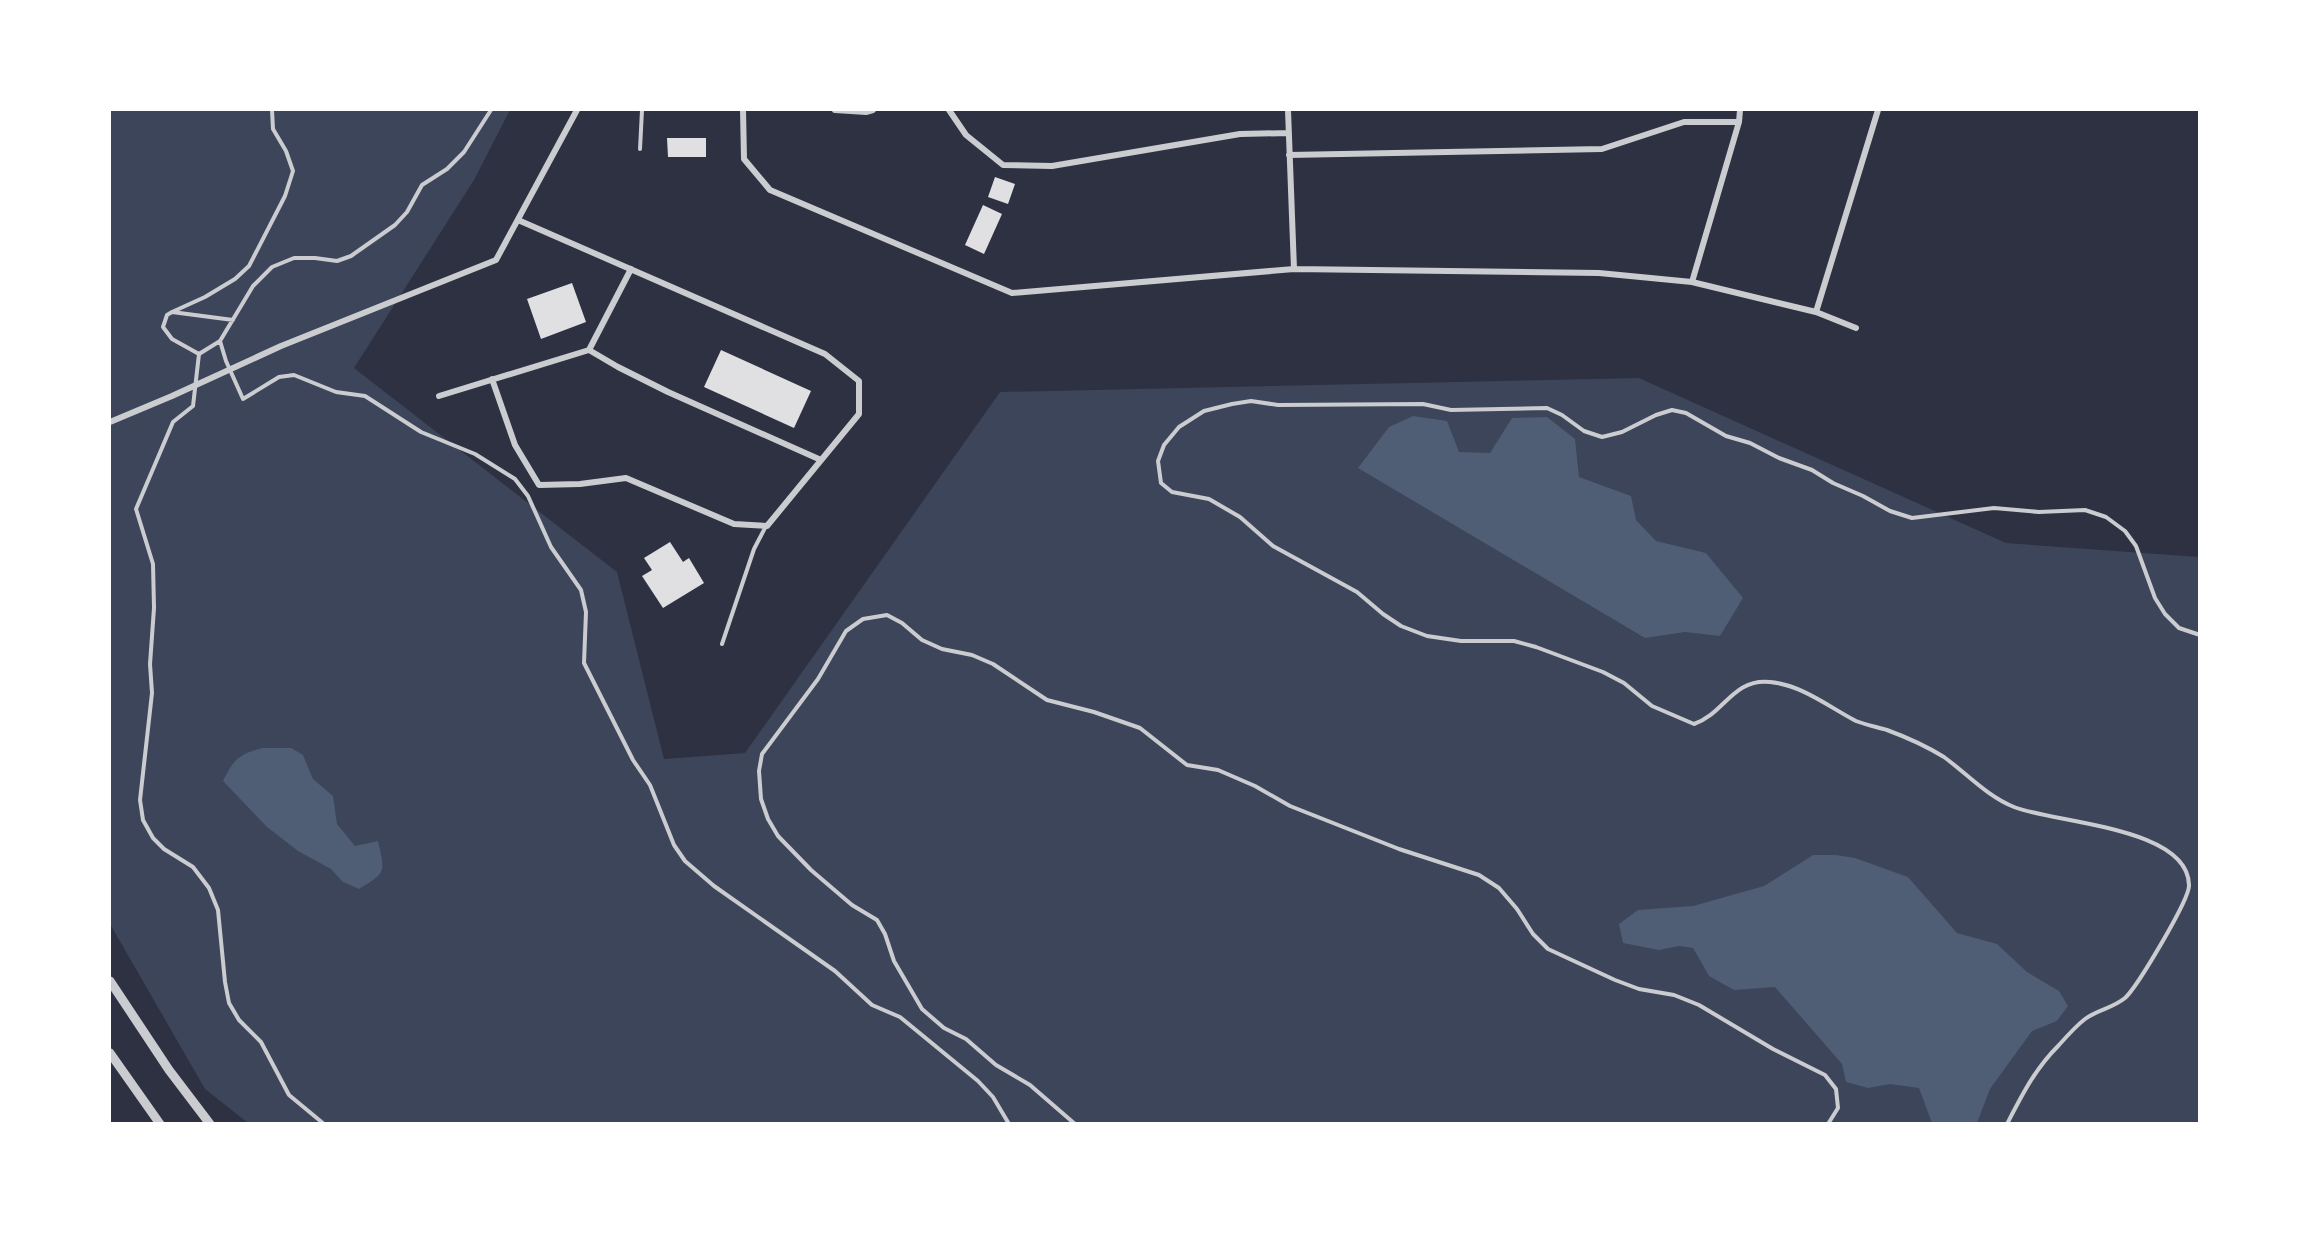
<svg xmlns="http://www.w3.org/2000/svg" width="2309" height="1233" viewBox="0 0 2309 1233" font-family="'PT Serif',serif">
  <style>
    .green { fill: #3c4559 }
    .water { fill: #4f5d75 }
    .building { fill: #e0e0e3 }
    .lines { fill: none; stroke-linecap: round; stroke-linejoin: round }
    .service { stroke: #caccd0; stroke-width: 4 }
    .minor { stroke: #caccd0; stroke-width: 6 }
    .tertiary { stroke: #caccd0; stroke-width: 9 }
  </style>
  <rect width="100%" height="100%" fill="#2d3142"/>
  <!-- green -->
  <path class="green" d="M 110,110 L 510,110 L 474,180 L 354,368 L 617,572 L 664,759 L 745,753 L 1000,392 L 1639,378 L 2006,543 L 2199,557 L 2199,1123 L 248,1123 L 205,1089 L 110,924 Z"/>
  <!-- water -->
  <path class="water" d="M 1413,416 L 1447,421 L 1459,452 L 1490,453 L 1512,418 L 1547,417 L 1575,439 L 1579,477 L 1631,496 L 1636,520 L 1656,541 L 1706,553 L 1743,598 L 1720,636 L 1685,632 L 1645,638 L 1358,468 L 1389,427 Z
    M 262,748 L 291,748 L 303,755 L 313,779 L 333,796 L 337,824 L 355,846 L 378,841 C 385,873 387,872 359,889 L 343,882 L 331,869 L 298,851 L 267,827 L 223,781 C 234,759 238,755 262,748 Z
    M 1813,855 L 1836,855 L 1855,858 L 1908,877 L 1957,933 L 1997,944 L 2027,972 L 2059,991 L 2068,1006 L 2057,1021 L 2032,1031 L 1990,1089 L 1977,1123 L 1932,1123 L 1919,1088 L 1890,1084 L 1868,1088 L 1846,1082 L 1842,1064 L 1775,987 L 1734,990 L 1709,976 L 1693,948 L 1679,946 L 1659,950 L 1623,943 L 1619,924 L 1638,910 L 1693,906 L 1764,886 Z"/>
  <!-- building -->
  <path class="building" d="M 667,138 L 706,138 L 706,157 L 668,157 Z
    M 995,177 L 1015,184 L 1008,204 L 988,197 Z
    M 983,205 L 1002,214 L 984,254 L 965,245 Z
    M 572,283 L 586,322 L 541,339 L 527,299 Z
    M 721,350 L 811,391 L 794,428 L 704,387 Z
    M 670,542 L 683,562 L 689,558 L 704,583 L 663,608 L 642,576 L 652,570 L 644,558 Z"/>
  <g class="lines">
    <!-- service -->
    <path class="service" d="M 640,149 L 642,110
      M 172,312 L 233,320
      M 220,341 L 226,361 L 243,399 L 279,377 L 294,375 L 336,392 L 365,396 L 421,432 L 475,454 L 515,479 L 528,496 L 551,547 L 581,590 L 586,612 L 584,663 L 633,760 L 650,785 L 674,845 L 685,861 L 714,886 L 835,971 L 872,1005 L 900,1017 L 978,1081 L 993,1097 L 1009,1124
      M 199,354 L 193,406 L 173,422 L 136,509 L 153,564 L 154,608 L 150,664 L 152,693 L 140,800 L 143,820 L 153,838 L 164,849 L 193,867 L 209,888 L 218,910 L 225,982 L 229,1003 L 239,1020 L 261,1042 L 289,1095 L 324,1124
      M 199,354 L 220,341 L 253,286 L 272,267 L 294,258 L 315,258 L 337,261 L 351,256 L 395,225 L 407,212 L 422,185 L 447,169 L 464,152 L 491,110
      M 199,354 L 172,339 L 163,327 L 167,315 L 172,312 L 205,297 L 235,279 L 249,266 L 285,196 L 293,171 L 286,151 L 273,129 L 272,110
      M 722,644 L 754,549 L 766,526
      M 1075,1124 L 1030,1085 L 996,1065 L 966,1039 L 944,1028 L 922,1009 L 894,961 L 885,934 L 877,920 L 852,905 L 811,870 L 778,836 L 768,819 L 761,799 L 759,771 L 762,754 L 818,679 L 846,631 L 863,619 L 887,615 L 902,623 L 922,640 L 942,649 L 972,655 L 993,664 L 1047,700 L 1094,712 L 1140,728 L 1187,765 L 1218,770 L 1255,786 L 1290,806 L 1399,849 L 1479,875 L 1499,888 L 1517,909 L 1533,934 L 1548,949 L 1615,980 L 1639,989 L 1674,995 L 1699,1005 L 1773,1049 L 1825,1075 L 1836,1089 L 1838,1108 L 1828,1124
      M 2007,1124 C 2023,1093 2035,1069 2059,1045 C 2067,1036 2076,1026 2085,1019 C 2097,1010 2113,1008 2125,998 C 2137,987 2190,899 2189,885 C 2188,827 2055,823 2014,807 C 1988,797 1966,773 1944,757 C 1926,746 1906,737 1887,730 C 1877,727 1866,725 1856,721 C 1829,707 1802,685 1770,682 C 1733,678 1724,714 1694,724 L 1652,706 L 1624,683 L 1603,672 L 1536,647 L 1514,641 L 1461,641 L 1427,636 L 1401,626 L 1383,614 L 1357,592 L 1273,546 L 1240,517 L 1209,499 L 1172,492 L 1161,483 L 1158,461 L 1164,445 L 1179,427 L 1204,411 L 1232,404 L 1251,401 L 1278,405 L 1423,404 L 1451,410 L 1547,408 L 1562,415 L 1584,431 L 1602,437 L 1622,432 L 1656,415 L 1672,410 L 1686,413 L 1726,436 L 1750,443 L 1779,458 L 1812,470 L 1833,483 L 1863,496 L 1890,511 L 1912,518 L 1994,508 L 2039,512 L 2085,510 L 2106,517 L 2125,531 L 2136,546 L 2155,598 L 2165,614 L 2179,628 L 2200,635"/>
    <!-- minor -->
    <path class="minor" d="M 743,110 L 744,159 L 770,190 L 1012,293 L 1294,269 L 1599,273 L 1692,282 L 1816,312 L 1856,328
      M 835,110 L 866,112 L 873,110
      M 949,110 L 966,135 L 1003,165 L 1052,166 L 1240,134 L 1289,133
      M 1288,110 L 1294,269
      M 1289,155 L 1602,149 L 1684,122 L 1739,122
      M 1692,282 L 1739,122 L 1740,110
      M 1816,312 L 1878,110
      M 589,350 L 618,367 L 668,392 L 821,460
      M 492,379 L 515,445 L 539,485 L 580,484 L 626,478 L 734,524 L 767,526 L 859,414 L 859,381 L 825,354 L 518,220
      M 439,396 L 589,350 L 631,269
      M 110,422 L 172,396 L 281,346 L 496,260 L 577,110"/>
    <!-- tertiary -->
    <path class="tertiary" d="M 110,981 L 169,1070 L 210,1124
      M 110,1053 L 160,1124"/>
  </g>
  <!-- border -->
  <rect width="2309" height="1233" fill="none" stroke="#ffffff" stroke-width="222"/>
</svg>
